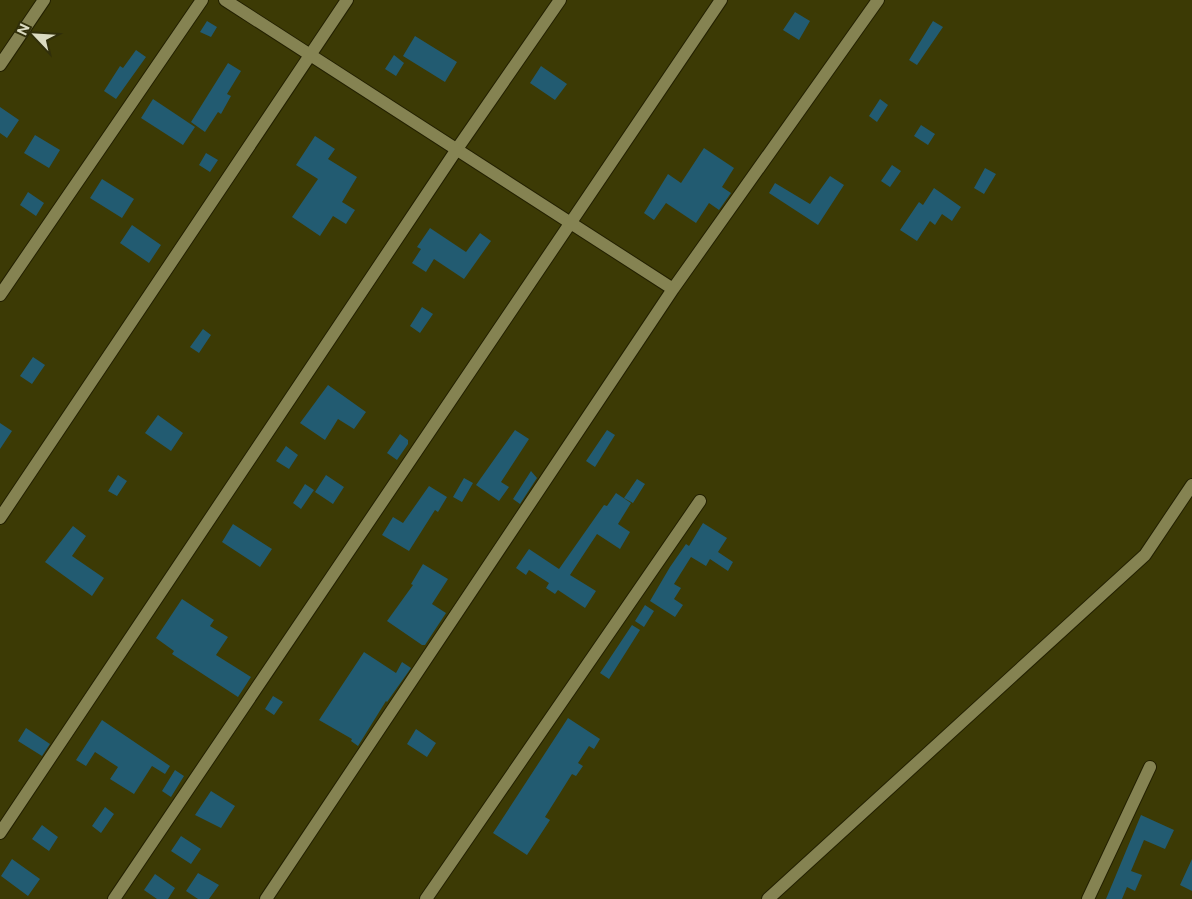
<svg xmlns="http://www.w3.org/2000/svg" width="1192" height="899" viewBox="0 0 1192 899" font-family="'Public Sans',sans-serif">
  <style>
    .building { fill: #225b71 }
    .lines { fill: none; stroke-linecap: round; stroke-linejoin: round }
    .minor-casing { stroke: #232000; stroke-width: 14 }
    .minor { stroke: #858352; stroke-width: 12 }
  </style>
  <rect width="100%" height="100%" fill="#3c3a05"/>
  <!-- building -->
  <path class="building" d="M 795,12 L 810,21 L 799,40 L 783,30 Z
    M 207,21 L 217,27 L 211,37 L 200,32 Z
    M 933,21 L 943,27 L 917,65 L 909,60 Z
    M 415,36 L 457,62 L 445,82 L 403,56 Z
    M 136,50 L 146,57 L 116,99 L 104,91 L 120,66 L 123,68 Z
    M 394,55 L 404,63 L 396,76 L 385,69 Z
    M 228,63 L 241,71 L 227,94 L 231,96 L 221,114 L 218,112 L 205,132 L 191,122 Z
    M 541,66 L 567,84 L 555,100 L 530,83 Z
    M 153,99 L 195,127 L 183,145 L 141,118 Z
    M 880,99 L 888,105 L 877,122 L 869,116 Z
    M 0,107 L 19,120 L 7,138 L 0,133 Z
    M 921,125 L 935,134 L 928,145 L 914,136 Z
    M 35,135 L 60,150 L 49,168 L 24,153 Z
    M 315,136 L 335,149 L 328,159 L 357,177 L 342,202 L 355,210 L 346,224 L 333,216 L 320,236 L 292,217 L 318,179 L 296,165 Z
    M 704,148 L 734,168 L 722,187 L 731,193 L 719,210 L 709,203 L 696,223 L 666,203 L 654,220 L 644,213 L 668,174 L 681,183 Z
    M 206,153 L 218,160 L 210,172 L 199,165 Z
    M 892,165 L 901,171 L 890,187 L 881,181 Z
    M 985,168 L 996,174 L 984,194 L 974,188 Z
    M 830,176 L 844,185 L 818,225 L 769,193 L 775,183 L 810,204 Z
    M 102,179 L 134,199 L 122,218 L 90,198 Z
    M 934,188 L 961,207 L 952,221 L 942,214 L 935,225 L 930,221 L 917,241 L 900,230 L 919,202 L 923,205 Z
    M 28,192 L 44,203 L 36,216 L 20,205 Z
    M 132,225 L 161,245 L 149,263 L 120,243 Z
    M 430,228 L 466,252 L 480,233 L 491,241 L 464,279 L 434,259 L 426,272 L 412,263 L 421,249 L 417,247 Z
    M 422,307 L 433,314 L 420,333 L 410,326 Z
    M 203,329 L 211,335 L 199,353 L 190,347 Z
    M 33,357 L 45,365 L 32,384 L 20,376 Z
    M 328,385 L 366,412 L 354,429 L 338,419 L 325,440 L 300,423 Z
    M 158,415 L 183,433 L 171,451 L 145,433 Z
    M 0,423 L 12,431 L 0,449 Z
    M 515,430 L 529,439 L 501,482 L 509,487 L 499,501 L 476,485 Z
    M 607,430 L 615,435 L 595,467 L 586,461 Z
    M 400,434 L 408,440 L 408,444 L 397,460 L 387,453 Z
    M 286,446 L 298,455 L 289,469 L 276,461 Z
    M 531,471 L 537,478 L 520,504 L 513,499 Z
    M 118,475 L 127,481 L 117,496 L 108,491 Z
    M 326,475 L 344,487 L 333,504 L 315,492 Z
    M 464,478 L 473,483 L 462,502 L 453,497 Z
    M 637,479 L 645,484 L 633,503 L 624,498 Z
    M 305,484 L 314,490 L 301,509 L 293,503 Z
    M 429,486 L 447,497 L 438,512 L 435,510 L 409,551 L 382,535 L 393,517 L 403,523 Z
    M 616,493 L 631,503 L 618,524 L 630,532 L 620,549 L 597,534 L 570,575 L 596,591 L 585,608 L 558,590 L 555,594 L 546,588 L 549,583 L 529,570 L 526,575 L 516,568 L 529,549 L 559,569 L 604,505 L 607,506 Z
    M 703,523 L 727,538 L 718,552 L 733,562 L 728,571 L 710,559 L 706,566 L 691,557 L 674,584 L 681,588 L 674,599 L 683,605 L 675,617 L 650,601 L 670,567 L 686,544 L 689,546 Z
    M 233,524 L 272,549 L 260,567 L 222,542 Z
    M 73,526 L 86,536 L 72,556 L 104,578 L 92,596 L 45,562 Z
    M 423,564 L 448,579 L 432,604 L 446,613 L 425,645 L 422,645 L 387,621 L 413,585 L 411,584 Z
    M 182,599 L 214,620 L 210,626 L 228,637 L 216,655 L 251,677 L 238,697 L 172,654 L 174,651 L 156,638 Z
    M 645,605 L 654,611 L 644,627 L 635,621 Z
    M 632,625 L 640,630 L 609,679 L 600,673 Z
    M 364,652 L 396,673 L 402,662 L 411,668 L 387,702 L 386,701 L 358,746 L 351,741 L 352,739 L 319,720 Z
    M 273,696 L 283,702 L 274,715 L 265,709 Z
    M 568,718 L 600,739 L 594,749 L 589,746 L 578,763 L 583,766 L 576,776 L 572,774 L 545,817 L 550,820 L 527,855 L 493,833 Z
    M 102,720 L 170,766 L 165,774 L 152,766 L 134,794 L 110,779 L 118,767 L 95,752 L 86,766 L 76,760 Z
    M 26,728 L 50,744 L 42,756 L 18,741 Z
    M 416,729 L 436,743 L 427,757 L 407,744 Z
    M 175,770 L 184,776 L 171,797 L 162,791 Z
    M 211,791 L 235,806 L 221,828 L 195,815 Z
    M 105,807 L 114,814 L 101,833 L 92,826 Z
    M 1141,815 L 1174,830 L 1165,849 L 1144,840 L 1131,871 L 1142,875 L 1135,891 L 1127,887 L 1122,899 L 1106,899 Z
    M 42,825 L 58,837 L 49,851 L 32,839 Z
    M 181,836 L 201,849 L 191,864 L 171,851 Z
    M 12,859 L 40,879 L 28,896 L 1,876 Z
    M 1192,859 L 1192,891 L 1180,885 Z
    M 198,873 L 219,885 L 209,899 L 198,899 L 186,891 Z
    M 155,874 L 175,888 L 168,899 L 157,899 L 144,890 Z"/>
  <g class="lines">
    <!-- minor casing -->
    <g class="minor-casing">
      <path id="minor" d="M 225,0 L 673,289
        M 0,65 L 44,0
        M 0,295 L 202,0
        M 0,518 L 347,0
        M 0,833 L 457,149 L 560,0
        M 114,899 L 721,0
        M 266,899 L 673,289 L 878,0
        M 426,899 L 700,501
        M 768,899 L 1145,555 L 1192,485
        M 1088,899 L 1150,767"/>
    </g>
    <!-- minor -->
    <use href="#minor" class="minor"/>
  </g>
  <!-- north arrow -->
  <g transform="translate(35 35) rotate(295)" stroke="#312f0a" stroke-width="4" paint-order="stroke">
  <path d="M0-4L9 19L0 12L-9 19Z" fill="#dbdbc1"/>
  <text y="-8" font-size="14" font-weight="bold" text-anchor="middle" fill="#dbdbc1">N</text>
  </g>
</svg>
